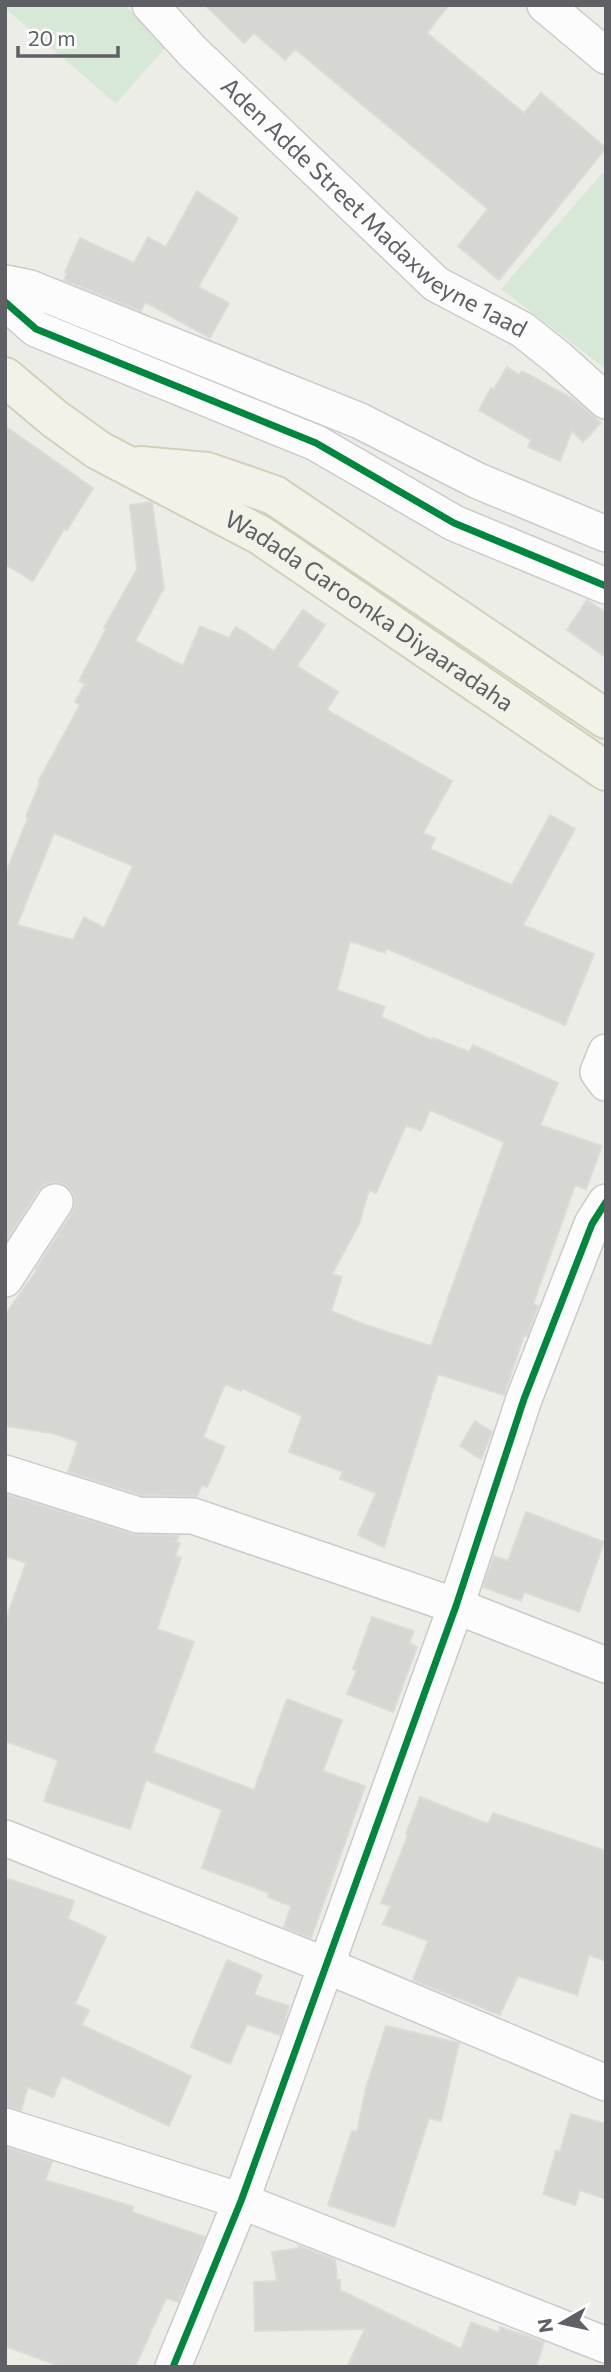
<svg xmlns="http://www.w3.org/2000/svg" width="611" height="2372" viewBox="0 0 611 2372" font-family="Commissioner,sans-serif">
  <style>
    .green { fill: #d7e8d6 }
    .building { fill: #d6d6d3; stroke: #dcdbd8; stroke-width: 2; fill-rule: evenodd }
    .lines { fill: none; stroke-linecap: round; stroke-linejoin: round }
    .minor-casing { stroke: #cacbca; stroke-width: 38 }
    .major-casing { stroke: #d3cfb8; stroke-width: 42 }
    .minor { stroke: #fcfcfc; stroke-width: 35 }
    .major { stroke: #f3f2e9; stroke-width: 38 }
    .cycleway-casing { stroke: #fff; stroke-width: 11 }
    .cycleway { stroke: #00873e; stroke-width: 7 }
    .labels { text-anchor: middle; stroke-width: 5; stroke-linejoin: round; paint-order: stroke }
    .street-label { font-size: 24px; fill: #5e6065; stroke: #fff }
  </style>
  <rect width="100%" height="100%" fill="#edede8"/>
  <!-- green -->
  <path class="green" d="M 5,5 L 125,5 L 165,48 L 116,104 L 5,8 Z
    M 606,169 L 606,369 L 501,289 Z"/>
  <!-- building -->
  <path class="building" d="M 205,5 L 449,5 L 427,33 L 524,113 L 541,93 L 606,148 L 499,280 L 458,246 L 488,209 L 295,49 L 285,60 L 254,33 L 244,43 Z
    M 197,191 L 238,218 L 198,287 L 229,303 L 210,338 L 145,302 L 141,311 L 64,280 L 67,273 L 65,272 L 80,238 L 134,263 L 148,237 L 166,247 Z
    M 507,367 L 519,375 L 522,371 L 573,399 L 601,423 L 583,442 L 572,431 L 560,461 L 528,447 L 531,440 L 479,410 L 491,388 L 494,389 Z
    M 5,426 L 93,488 L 67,530 L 64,529 L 33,581 L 5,564 Z
    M 150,502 L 152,503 L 164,588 L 135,641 L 183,666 L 200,626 L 229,638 L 236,627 L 274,651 L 303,610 L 325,625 L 297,666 L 338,692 L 327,710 L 452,781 L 423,833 L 435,838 L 430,849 L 512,885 L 550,815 L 575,829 L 523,925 L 594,954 L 565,1025 L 386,948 L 385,953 L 350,941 L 337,990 L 385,1007 L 381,1017 L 432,1040 L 433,1038 L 469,1052 L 473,1045 L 558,1083 L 540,1125 L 602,1146 L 586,1189 L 575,1185 L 533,1304 L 538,1306 L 527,1336 L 524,1335 L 504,1395 L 438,1374 L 384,1547 L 358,1535 L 376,1493 L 340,1479 L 343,1472 L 289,1452 L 302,1416 L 242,1388 L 241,1391 L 225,1384 L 203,1437 L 225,1447 L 207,1487 L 202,1485 L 197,1496 L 141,1495 L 68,1472 L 78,1442 L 52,1433 L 5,1426 L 5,1315 L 37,1270 L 36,1269 L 72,1213 L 75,1202 L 73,1192 L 65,1185 L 55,1182 L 45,1184 L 38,1191 L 5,1242 L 5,875 L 28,818 L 26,816 L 40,783 L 38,782 L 80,705 L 75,702 L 85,684 L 79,681 L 106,629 L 104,628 L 137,569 L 130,505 ZM 54,833 L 133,866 L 104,928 L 84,917 L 73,940 L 17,925 ZM 430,1110 L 504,1142 L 431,1346 L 363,1324 L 331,1311 L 342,1277 L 332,1274 L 359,1224 L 369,1190 L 376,1193 L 406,1125 L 421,1131 Z
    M 587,600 L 606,613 L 606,657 L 567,630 Z
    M 475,1421 L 492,1432 L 481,1459 L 460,1446 Z
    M 5,1494 L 132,1534 L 179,1536 L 176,1542 L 180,1543 L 175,1556 L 181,1558 L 157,1629 L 194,1642 L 153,1752 L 254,1790 L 287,1699 L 342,1720 L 323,1771 L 365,1786 L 311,1938 L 284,1927 L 291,1906 L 268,1897 L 269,1893 L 202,1868 L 222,1810 L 146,1780 L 130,1829 L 44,1801 L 58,1760 L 5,1741 L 5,1622 L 26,1563 L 5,1556 Z
    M 526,1512 L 604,1542 L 579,1612 L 524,1592 L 521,1601 L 483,1587 L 494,1556 L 508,1561 Z
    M 372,1617 L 414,1631 L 409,1643 L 417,1647 L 393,1712 L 347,1694 L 357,1670 L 353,1669 Z
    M 420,1797 L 488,1824 L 493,1813 L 606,1851 L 606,1961 L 589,1955 L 577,1995 L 518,1976 L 500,2015 L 413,1980 L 428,1941 L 383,1924 L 391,1906 L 381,1903 L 408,1835 L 406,1834 Z
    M 5,1878 L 74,1901 L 68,1919 L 106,1937 L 75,2004 L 89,2010 L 82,2025 L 191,2076 L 169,2126 L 62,2076 L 53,2097 L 28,2087 L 21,2110 L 5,2106 Z
    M 227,1960 L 262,1975 L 254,1995 L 289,2006 L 280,2035 L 247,2024 L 230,2064 L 191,2047 Z
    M 386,2026 L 459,2043 L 441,2121 L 429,2118 L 394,2227 L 328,2205 L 352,2131 L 357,2132 L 366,2088 Z
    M 571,2114 L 606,2124 L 606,2199 L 580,2190 L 575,2205 L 543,2194 L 556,2151 L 560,2152 Z
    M 5,2147 L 52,2162 L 45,2180 L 134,2207 L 132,2212 L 205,2237 L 178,2302 L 166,2298 L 135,2367 L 62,2367 L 5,2346 Z
    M 299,2246 L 335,2260 L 337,2280 L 340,2280 L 340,2290 L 461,2349 L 471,2322 L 499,2333 L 500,2327 L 544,2342 L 536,2367 L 347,2367 L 365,2329 L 255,2331 L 254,2282 L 277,2281 L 272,2252 L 300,2248 Z"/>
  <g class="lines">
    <!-- minor casing -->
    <g class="minor-casing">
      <g id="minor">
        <path id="s1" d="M 150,5 L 193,52 L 436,284 L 523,330 L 558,358 L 606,401"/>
        <path d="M 545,5 L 606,56"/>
        <path d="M 5,283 L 30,288 L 360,421 L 478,481 L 606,534"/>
        <path d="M 5,302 L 36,329 L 316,443 L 454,523 L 606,586"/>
        <path d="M 606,1052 L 598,1072 L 606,1083"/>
        <path d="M 5,1279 L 55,1202"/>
        <path d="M 5,1473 L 138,1515 L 193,1516 L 456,1606 L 606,1665"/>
        <path d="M 5,1838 L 325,1965 L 606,2083"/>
        <path d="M 5,2126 L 241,2201 L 606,2345"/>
        <path d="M 173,2367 L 241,2201 L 456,1606 L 524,1399 L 592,1224 L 606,1202"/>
      </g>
    </g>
    <!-- major casing -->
    <g class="major-casing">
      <g id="major">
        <path id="s2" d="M 5,377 L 55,419 L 98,450 L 260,535 L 606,771"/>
        <path d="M 140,466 L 207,472 L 274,495 L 606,719"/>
      </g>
    </g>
    <!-- minor -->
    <use href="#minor" class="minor"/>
    <!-- major -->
    <use href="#major" class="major"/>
    <!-- cycleway casing -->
    <g class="cycleway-casing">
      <path id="cycleway" d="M 5,302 L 36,329 L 316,443 L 454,523 L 606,586
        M 173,2367 L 241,2201 L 456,1606 L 524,1399 L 592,1224 L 606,1202"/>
    </g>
    <!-- cycleway -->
    <use href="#cycleway" class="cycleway"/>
  </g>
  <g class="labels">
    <!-- street labels -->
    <g class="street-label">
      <text dy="8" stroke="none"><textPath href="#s1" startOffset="304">Aden Adde Street Madaxweyne 1aad</textPath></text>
      <text dy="8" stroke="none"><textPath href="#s2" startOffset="434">Wadada Garoonka Diyaaradaha</textPath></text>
    </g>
  </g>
  <!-- border -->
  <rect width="611" height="2372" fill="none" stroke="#5e6065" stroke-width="14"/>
  <!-- north arrow -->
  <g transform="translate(562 2323) rotate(261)" stroke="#ffffff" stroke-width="5" paint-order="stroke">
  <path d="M0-5L12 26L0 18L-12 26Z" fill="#5e6065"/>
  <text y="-10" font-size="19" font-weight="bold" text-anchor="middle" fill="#5e6065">N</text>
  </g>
  <!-- scale -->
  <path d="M18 46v10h100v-10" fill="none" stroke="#5e6065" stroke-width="3.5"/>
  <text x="28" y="46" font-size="21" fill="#5e6065" stroke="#ffffff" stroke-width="5" paint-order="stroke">20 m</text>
</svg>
